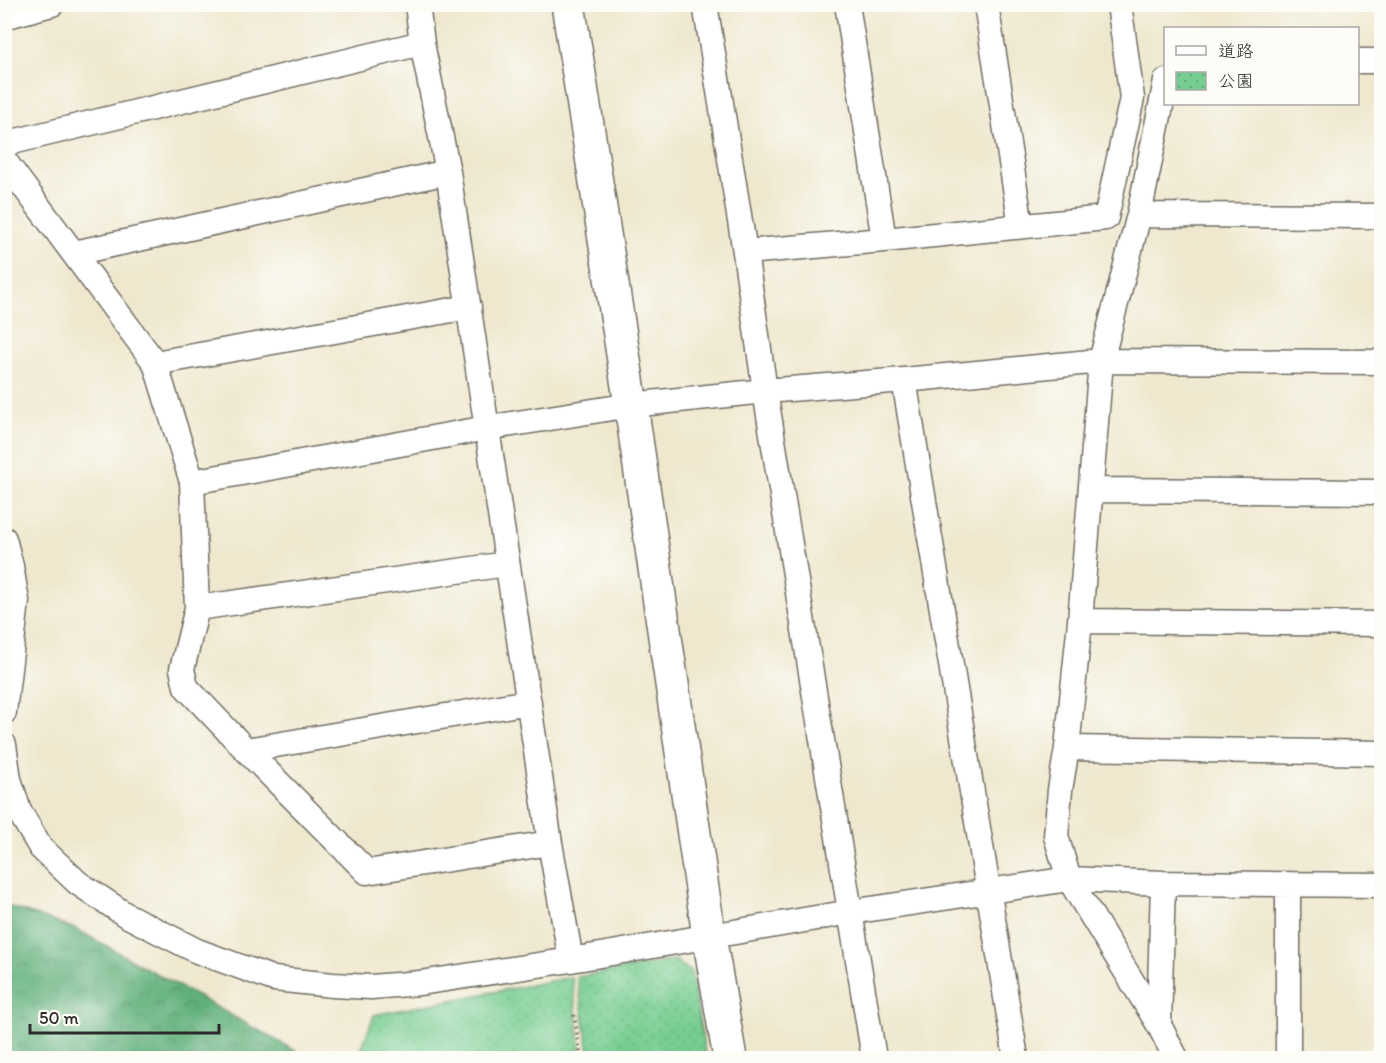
<svg xmlns="http://www.w3.org/2000/svg" width="1386" height="1063" viewBox="0 0 1386 1063" font-family="Itim,'Klee One',sans-serif">
  <style>
    .forest { fill: url(#forest-crowns); stroke: #466e53; stroke-width: 1.5 }
    .park { fill: url(#park-dots); stroke: #507c5e; stroke-width: 1.5 }
    .lines { fill: none; stroke-linecap: round; stroke-linejoin: round }
    .street-casing { stroke: #706d64; stroke-width: 27 }
    .secondary-casing { stroke: #706d64; stroke-width: 36 }
    .path { stroke: #706d64; stroke-width: 4; stroke-dasharray: 1.5 4.5; stroke-linecap: butt }
    .street { stroke: #fff; stroke-width: 24 }
    .secondary { stroke: #fff; stroke-width: 33 }
  </style>
  <defs>
    <pattern id="forest-crowns" width="20" height="18" patternUnits="userSpaceOnUse" patternTransform="scale(1.5)"><rect width="20" height="18" fill="#60b07b"/><path d="M2 6a3 3 0 1 1 6 0M12 15a3 3 0 1 1 6 0" fill="none" stroke="#4f8f65"/></pattern>
    <pattern id="park-dots" width="8" height="8" patternUnits="userSpaceOnUse" patternTransform="scale(1.5)"><rect width="8" height="8" fill="#76cd91"/><path d="M2 2h.1M6 6h.1" fill="none" stroke="#66b07d" stroke-width="1.8" stroke-linecap="round"/></pattern>
  </defs>
  <rect width="100%" height="100%" fill="#fdfcf7"/>
  <filter id="ink" filterUnits="userSpaceOnUse"><feTurbulence type="fractalNoise" baseFrequency=".0167" numOctaves="2"/><feDisplacementMap in="SourceGraphic" scale="12" xChannelSelector="R" yChannelSelector="G"/><feConvolveMatrix kernelMatrix="1 2 1 2 8 2 1 2 1" color-interpolation-filters="sRGB"/></filter>
  <filter id="wash" filterUnits="userSpaceOnUse"><feTurbulence type="fractalNoise" baseFrequency=".008" numOctaves="4" result="noise"/><feDisplacementMap in="SourceGraphic" scale="24" xChannelSelector="R" yChannelSelector="G"/><feGaussianBlur stdDeviation="1.35" result="paint"/><feColorMatrix in="noise" values="0 0 0 0 0 0 0 0 0 0 0 0 0 0 0 0 0 1.4 0 .05"/><feComposite in="paint" operator="in"/></filter>
  <g filter="url(#wash)">
    <rect width="100%" height="100%" fill="#efe8cf"/>
    <!-- forest -->
    <path class="forest" d="M 5,905 L 76,929 L 303,1055 L 305,1058 L 5,1058 Z"/>
    <!-- park -->
    <path class="park" d="M 675,960 L 691,972 L 706,1058 L 590,1058 L 577,977 Z
      M 572,977 L 582,1058 L 358,1058 L 374,1015 Z"/>
  </g>
  <g filter="url(#ink)">
    <g class="lines">
      <!-- street casing -->
      <g class="street-casing">
        <path id="street" d="M 417,4 L 422,43 L 448,172 L 550,843 L 571,960
          M 705,4 L 745,252 L 765,391 L 874,1058
          M 847,4 L 884,240
          M 986,4 L 1021,226
          M 4,17 L 52,4
          M 1358,61 L 1382,61
          M 1166,81 L 1139,215 L 1101,361 L 1080,621 L 1067,748 L 1060,790 L 1056,836 L 1069,879 L 1159,1025 L 1176,1058
          M 4,144 L 422,43
          M 4,160 L 155,363 L 192,482 L 197,608 L 182,669 L 186,687 L 246,750 L 367,872 L 550,843
          M 1139,215 L 1382,216
          M 745,252 L 884,240 L 1106,218 L 1132,98 L 1119,4
          M 74,253 L 448,172
          M 155,363 L 469,307
          M 904,380 L 1016,1058
          M 192,482 L 487,428 L 631,405 L 765,391 L 904,380 L 1101,361 L 1382,362
          M 1091,490 L 1382,492
          M 4,539 L 11,566 L 17,601 L 4,712
          M 197,608 L 507,564
          M 1080,621 L 1382,624
          M 4,745 L 9,779 L 19,811 L 41,848 L 78,883 L 126,915 L 197,951 L 274,979 L 333,985 L 371,987 L 420,983 L 571,960 L 851,912 L 1069,879 L 1163,883 L 1382,885
          M 1067,748 L 1382,753
          M 246,750 L 529,702
          M 1159,1025 L 1163,883
          M 1288,1058 L 1288,884"/>
      </g>
      <!-- secondary casing -->
      <g class="secondary-casing">
        <path id="secondary" d="M 568,4 L 631,405 L 709,936 L 730,1058"/>
      </g>
      <!-- path -->
      <path class="path" d="M 574,1015 L 581,1058"/>
      <!-- street -->
      <use href="#street" class="street"/>
      <!-- secondary -->
      <use href="#secondary" class="secondary"/>
    </g>
  </g>
  <!-- margin -->
  <rect width="1386" height="1063" fill="none" stroke="#fdfcf7" stroke-width="24"/>
  <!-- legend -->
  <rect x="1164" y="27" width="195" height="78" fill="#fdfcf7" stroke="#a9a8a5" stroke-width="1.5"/>
  <rect x="1176" y="46" width="30" height="9" fill="#ffffff" stroke="#a9a8a5" stroke-width="1.5"/>
  <text x="1218" y="57" font-size="18" fill="#2b2b2b">道路</text>
  <rect x="1176" y="72" width="30" height="18" fill="url(#park-dots)" stroke="#a9a8a5" stroke-width="1.5"/>
  <text x="1218" y="87" font-size="18" fill="#2b2b2b">公園</text>
  <!-- scale -->
  <path d="M30 1024v9h189v-9" fill="none" stroke="#2b2b2b" stroke-width="3"/>
  <text x="39" y="1024" font-size="18" fill="#2b2b2b" stroke="#fdfcf7" stroke-width="4.5" paint-order="stroke">50 m</text>
</svg>
